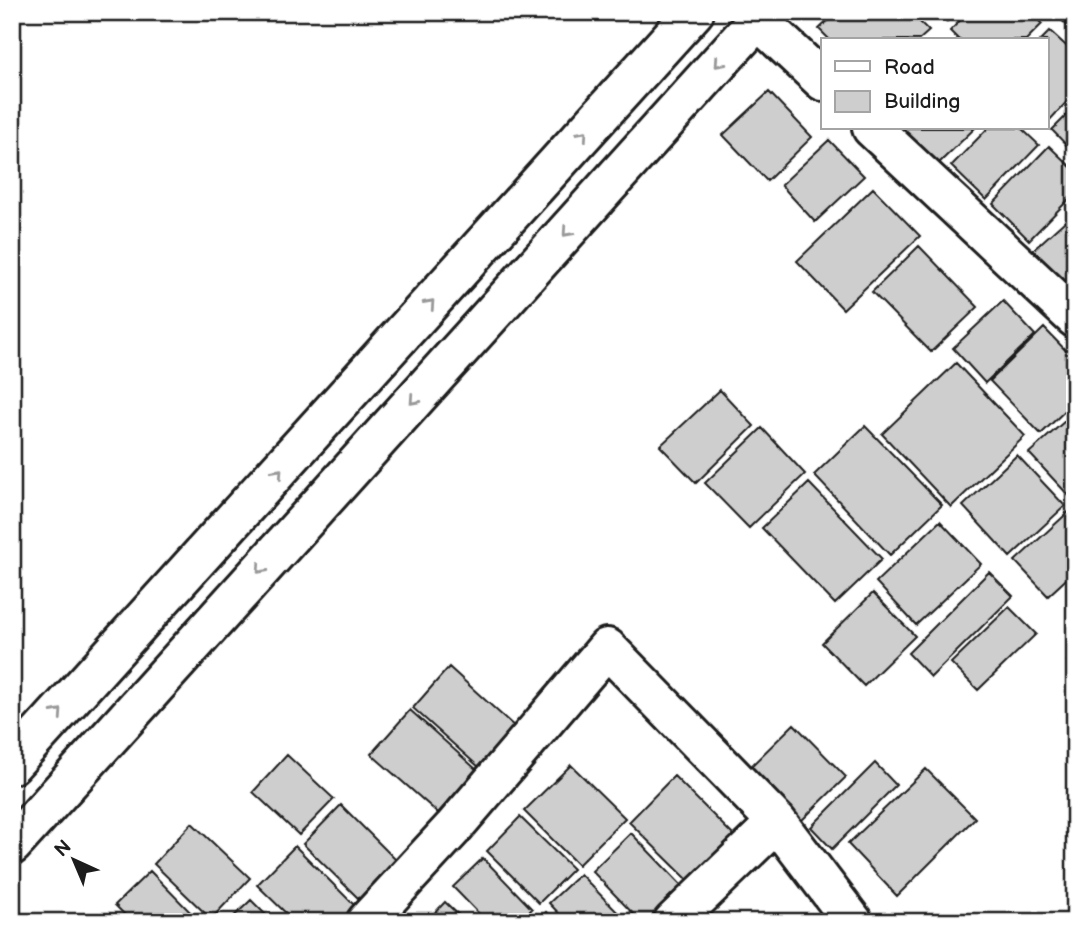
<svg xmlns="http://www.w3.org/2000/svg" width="1087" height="934" viewBox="0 0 1087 934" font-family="'Balsamiq Sans',sans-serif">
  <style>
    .building { fill: #cecece; stroke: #1c1c1c; stroke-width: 2 }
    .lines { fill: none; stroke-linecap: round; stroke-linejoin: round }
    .street-casing { stroke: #1c1c1c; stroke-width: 44 }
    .secondary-casing { stroke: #1c1c1c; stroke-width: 44 }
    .street { stroke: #fff; stroke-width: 38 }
    .secondary { stroke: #fff; stroke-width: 38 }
    .oneway { stroke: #999 }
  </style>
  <rect width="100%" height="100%" fill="#fff"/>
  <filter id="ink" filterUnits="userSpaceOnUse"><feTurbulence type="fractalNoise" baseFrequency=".0143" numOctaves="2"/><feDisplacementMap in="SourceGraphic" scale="14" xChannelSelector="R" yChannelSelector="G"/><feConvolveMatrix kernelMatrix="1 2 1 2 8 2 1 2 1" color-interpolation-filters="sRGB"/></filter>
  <g filter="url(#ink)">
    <!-- building -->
    <path class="building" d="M 837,12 L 910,12 L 929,31 L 919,40 L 830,40 L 819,29 Z
      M 938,12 L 956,12 L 947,21 Z
      M 968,12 L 1030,12 L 1042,24 L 1026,40 L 959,40 L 950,31 Z
      M 1053,12 L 1075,12 L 1075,33 Z
      M 1050,31 L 1075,54 L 1075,93 L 1047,123 L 1047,40 L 1041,40 Z
      M 769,92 L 812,137 L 767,181 L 723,135 Z
      M 1075,107 L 1075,154 L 1052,130 Z
      M 901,128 L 975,128 L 938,164 Z
      M 988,128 L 1021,128 L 1039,145 L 986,200 L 951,166 Z
      M 829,140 L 864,176 L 815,222 L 781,185 Z
      M 1049,146 L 1075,171 L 1075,193 L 1029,240 L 993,204 Z
      M 873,188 L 920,236 L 843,309 L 797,261 Z
      M 1075,212 L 1075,297 L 1033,250 Z
      M 919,246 L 978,307 L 931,352 L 872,292 Z
      M 1003,301 L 1035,335 L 985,383 L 953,348 Z
      M 1044,328 L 1075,360 L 1075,401 L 1041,434 L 990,381 Z
      M 956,363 L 1025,436 L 951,507 L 882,434 Z
      M 720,390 L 754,426 L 696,483 L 660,446 Z
      M 1075,412 L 1075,494 L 1071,498 L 1029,453 Z
      M 865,426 L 942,505 L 890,555 L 814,475 Z
      M 762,428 L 805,474 L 749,528 L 705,483 Z
      M 1017,455 L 1065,506 L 1010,557 L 963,506 Z
      M 809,483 L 882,559 L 835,604 L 762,528 Z
      M 1075,506 L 1075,571 L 1048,596 L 1015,561 Z
      M 940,521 L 981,564 L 916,625 L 876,582 Z
      M 989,572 L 1013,596 L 931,677 L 908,653 Z
      M 873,593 L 915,636 L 864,686 L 822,643 Z
      M 1009,607 L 1036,634 L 978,690 L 951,663 Z
      M 1075,654 L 1075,670 L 1067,661 Z
      M 449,667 L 516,728 L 480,768 L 413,708 Z
      M 410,710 L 477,770 L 438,813 L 371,754 Z
      M 794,724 L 846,777 L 797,825 L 745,772 Z
      M 287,755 L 334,799 L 299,835 L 253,792 Z
      M 875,763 L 896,785 L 832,849 L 811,827 Z
      M 571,765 L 625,818 L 578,865 L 524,811 Z
      M 926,769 L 975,818 L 897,896 L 848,844 Z
      M 674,776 L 734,836 L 689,881 L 629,822 Z
      M 341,805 L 396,860 L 359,899 L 303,844 Z
      M 520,817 L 573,869 L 539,903 L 487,851 Z
      M 192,823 L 250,878 L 211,919 L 154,864 Z
      M 631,833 L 687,891 L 656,922 L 641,922 L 592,871 Z
      M 295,846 L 355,906 L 340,922 L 295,922 L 257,885 Z
      M 483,858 L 532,909 L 519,922 L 487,922 L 453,887 Z
      M 150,871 L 200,922 L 132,922 L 115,905 Z
      M 580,874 L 627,922 L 567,922 L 549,903 Z
      M 251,900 L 273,922 L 228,922 Z
      M 445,902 L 466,922 L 426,922 Z
      M 546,912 L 556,922 L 536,922 Z"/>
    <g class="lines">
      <!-- street casing -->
      <g class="street-casing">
        <path id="street" d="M 758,20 L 823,81
          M 872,128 L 1075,318
          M 777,822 L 853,922
          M 366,922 L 453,828 L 607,648 L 777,822 L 673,922"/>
      </g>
      <!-- secondary casing -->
      <g class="secondary-casing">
        <path id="secondary" d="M 12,764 L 694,12
          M 12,845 L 765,12"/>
      </g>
      <!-- street -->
      <use href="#street" class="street"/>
      <!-- secondary -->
      <use href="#secondary" class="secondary"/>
    </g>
    <!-- one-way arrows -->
    <defs><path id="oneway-chevron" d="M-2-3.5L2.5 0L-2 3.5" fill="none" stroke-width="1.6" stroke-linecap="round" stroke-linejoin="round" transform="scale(1.75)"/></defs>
    <g class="oneway">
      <use href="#oneway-chevron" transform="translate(719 63) rotate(132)"/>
      <use href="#oneway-chevron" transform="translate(583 135) rotate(-48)"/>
      <use href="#oneway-chevron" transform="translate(567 232) rotate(132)"/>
      <use href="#oneway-chevron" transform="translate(430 304) rotate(-48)"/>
      <use href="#oneway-chevron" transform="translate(414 400) rotate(132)"/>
      <use href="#oneway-chevron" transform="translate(278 473) rotate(-48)"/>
      <use href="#oneway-chevron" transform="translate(261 569) rotate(132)"/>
      <use href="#oneway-chevron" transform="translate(58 713) rotate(-48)"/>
    </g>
  </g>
  <!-- margin -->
  <rect width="1087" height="934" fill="none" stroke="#fff" stroke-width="42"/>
  <rect x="21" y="21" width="1045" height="892" fill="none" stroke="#1c1c1c" stroke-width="2.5" filter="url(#ink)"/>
  <!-- legend -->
  <rect x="821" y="38" width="228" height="91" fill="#ffffff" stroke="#a4a4a4" stroke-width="2"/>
  <rect x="835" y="61" width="35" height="10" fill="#ffffff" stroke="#a4a4a4" stroke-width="2"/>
  <text x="884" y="74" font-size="21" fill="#1c1c1c">Road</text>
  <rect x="835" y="91" width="35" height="21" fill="#cecece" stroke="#a4a4a4" stroke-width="2"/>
  <text x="884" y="108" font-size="21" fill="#1c1c1c">Building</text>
  <!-- north arrow -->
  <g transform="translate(74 860) rotate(316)" stroke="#ffffff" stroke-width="5" paint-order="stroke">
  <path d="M0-5L12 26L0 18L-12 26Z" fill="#1c1c1c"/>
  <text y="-10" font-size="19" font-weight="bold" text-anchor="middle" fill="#1c1c1c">N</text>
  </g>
</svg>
